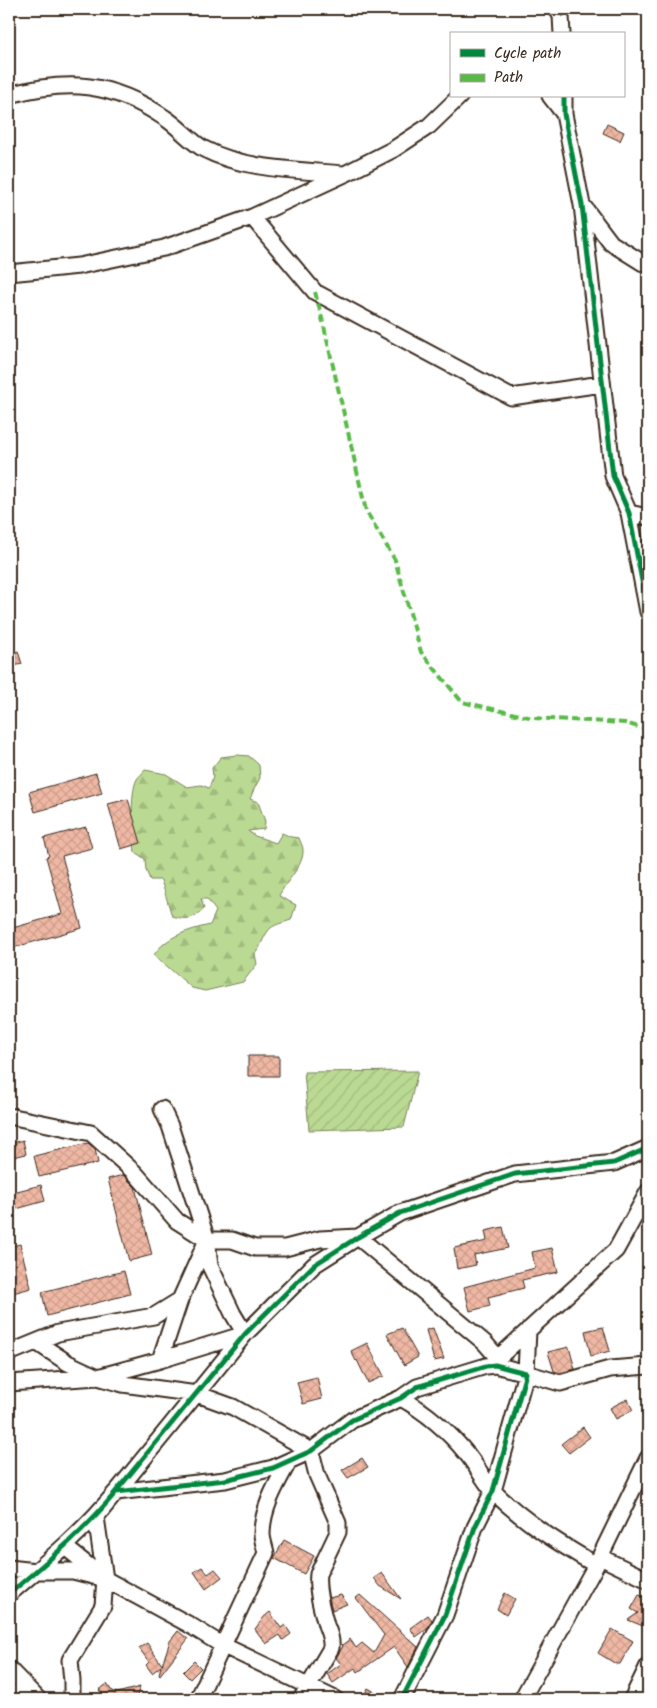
<svg xmlns="http://www.w3.org/2000/svg" width="657" height="1708" viewBox="0 0 657 1708" font-family="Kalam,sans-serif">
  <style>
    .forest { fill: url(#forest-firs); stroke: #7a8258 }
    .garden { fill: url(#garden-furrows); stroke: #7a8258 }
    .building { fill: url(#building-cross-hatch); stroke: #3b2a1e }
    .lines { fill: none; stroke-linecap: round; stroke-linejoin: round }
    .minor-casing { stroke: #3b2a1e; stroke-width: 19 }
    .minor { stroke: #fff; stroke-width: 15 }
    .quiet { stroke: #58b947; stroke-width: 4; stroke-dasharray: 8 4; stroke-linecap: butt }
    .cycleway-casing { stroke: #fff; stroke-width: 8 }
    .cycleway { stroke: #00873e; stroke-width: 5 }
  </style>
  <defs>
    <pattern id="forest-firs" width="22" height="20" patternUnits="userSpaceOnUse" patternTransform="scale(1.25)"><rect width="22" height="20" fill="#bada93"/><path d="M5 1l3.5 6h-7zM16 11l3.5 6h-7z" fill="#a1bb7e"/></pattern>
    <pattern id="garden-furrows" width="10" height="10" patternUnits="userSpaceOnUse" patternTransform="scale(1.25)"><rect width="10" height="10" fill="#bada93"/><path d="M-1 1l2-2M0 10L10 0M9 11l2-2" fill="none" stroke="#a1bb7e"/></pattern>
    <pattern id="building-cross-hatch" width="8" height="8" patternUnits="userSpaceOnUse" patternTransform="scale(1.25)"><rect width="8" height="8" fill="#efb8a4"/><path d="M0 0l8 8M0 8l8-8" fill="none" stroke="#ce9e8d"/></pattern>
  </defs>
  <rect width="100%" height="100%" fill="#fff"/>
  <filter id="ink" filterUnits="userSpaceOnUse"><feTurbulence type="fractalNoise" baseFrequency=".02" numOctaves="2"/><feDisplacementMap in="SourceGraphic" scale="10" xChannelSelector="R" yChannelSelector="G"/><feConvolveMatrix kernelMatrix="1 2 1 2 8 2 1 2 1" color-interpolation-filters="sRGB"/></filter>
  <g filter="url(#ink)">
    <!-- forest -->
    <path class="forest" d="M 237,755 L 249,756 L 259,765 L 260,778 L 254,789 L 250,799 L 258,802 L 265,821 L 264,829 L 248,831 L 255,836 L 276,843 L 282,833 L 291,837 L 299,838 C 300,841 303,846 303,850 C 304,866 285,882 279,896 L 296,905 L 291,920 C 283,923 273,924 268,931 C 263,937 261,947 255,954 L 257,964 L 243,982 L 205,991 L 192,988 L 154,955 C 166,936 189,930 210,925 L 216,911 L 207,899 L 201,899 L 204,909 C 192,920 187,920 172,916 L 161,880 L 150,880 L 146,870 L 145,859 L 135,852 C 133,834 129,795 137,779 C 139,776 143,773 145,770 L 166,774 L 187,787 L 201,785 L 209,788 L 213,777 L 212,768 L 221,757 Z"/>
    <!-- garden -->
    <path class="garden" d="M 418,1071 L 404,1127 L 309,1130 L 304,1072 Z"/>
    <!-- building -->
    <path class="building" d="M 607,124 L 624,132 L 620,141 L 603,133 Z
      M 18,651 L 22,664 L 9,667 L 9,654 Z
      M 96,773 L 102,793 L 35,812 L 29,792 Z
      M 128,799 L 141,843 L 121,849 L 108,804 Z
      M 86,827 L 92,848 L 62,856 L 82,928 L 9,949 L 9,929 L 62,914 L 46,857 L 49,856 L 44,838 Z
      M 248,1056 L 279,1056 L 279,1076 L 248,1076 Z
      M 23,1140 L 26,1154 L 9,1158 L 9,1144 Z
      M 88,1143 L 95,1149 L 98,1163 L 39,1177 L 34,1156 Z
      M 123,1175 L 135,1187 L 152,1255 L 129,1261 L 108,1179 Z
      M 41,1185 L 45,1201 L 9,1211 L 9,1193 Z
      M 503,1227 L 508,1248 L 474,1255 L 476,1265 L 457,1269 L 454,1248 L 487,1241 L 485,1231 Z
      M 20,1244 L 31,1288 L 9,1294 L 9,1247 Z
      M 552,1248 L 558,1272 L 522,1280 L 524,1288 L 488,1297 L 490,1306 L 470,1311 L 464,1287 L 535,1268 L 532,1252 Z
      M 124,1271 L 130,1294 L 47,1316 L 42,1292 Z
      M 603,1327 L 610,1351 L 591,1356 L 585,1331 Z
      M 402,1328 L 418,1357 L 404,1365 L 387,1334 Z
      M 433,1328 L 444,1359 L 434,1361 L 426,1330 Z
      M 367,1343 L 384,1376 L 368,1383 L 357,1360 L 356,1361 L 351,1351 Z
      M 569,1347 L 575,1369 L 560,1373 L 554,1371 L 548,1352 Z
      M 317,1377 L 322,1399 L 303,1404 L 297,1382 Z
      M 627,1399 L 633,1410 L 616,1419 L 610,1408 Z
      M 583,1427 L 590,1437 L 569,1453 L 561,1444 Z
      M 362,1458 L 368,1467 L 348,1478 L 342,1470 Z
      M 284,1540 L 314,1556 L 304,1574 L 274,1558 Z
      M 202,1567 L 208,1574 L 215,1569 L 222,1577 L 206,1589 L 194,1572 Z
      M 382,1573 L 401,1599 L 380,1586 L 374,1578 Z
      M 505,1593 L 515,1599 L 506,1615 L 497,1609 Z
      M 341,1595 L 347,1604 L 332,1610 L 329,1598 Z
      M 360,1595 L 418,1647 L 408,1667 L 394,1647 L 358,1672 L 355,1668 L 333,1683 L 327,1674 L 341,1664 L 336,1658 L 343,1646 L 342,1645 L 350,1639 L 356,1648 L 362,1643 L 374,1653 L 384,1635 L 356,1598 Z
      M 639,1595 L 648,1598 L 642,1614 L 648,1617 L 648,1628 L 628,1620 L 638,1613 L 631,1609 Z
      M 270,1612 L 281,1628 L 285,1625 L 291,1634 L 283,1640 L 280,1635 L 266,1644 L 255,1629 L 264,1617 Z
      M 428,1615 L 432,1620 L 427,1629 L 416,1637 L 410,1628 Z
      M 612,1629 L 633,1641 L 620,1664 L 616,1664 L 598,1653 Z
      M 178,1631 L 188,1639 L 160,1675 L 159,1674 L 161,1666 L 152,1673 L 146,1665 L 149,1662 L 139,1648 L 147,1643 L 162,1665 L 170,1641 Z
      M 194,1661 L 201,1668 L 190,1679 L 183,1672 Z
      M 107,1684 L 111,1690 L 117,1693 L 140,1687 L 136,1699 L 106,1699 L 99,1690 Z
      M 368,1688 L 387,1699 L 362,1699 Z"/>
    <g class="lines">
      <!-- minor casing -->
      <g class="minor-casing">
        <path id="minor" d="M 557,9 L 561,16 L 562,34
          M 9,95 C 69,79 112,82 165,118 C 179,127 190,141 204,149 C 244,170 299,170 343,174
          M 550,96 L 564,114
          M 564,96 L 564,114 L 582,205 L 613,476 L 629,513 L 648,612
          M 583,206 L 611,243 L 643,263 L 648,263
          M 252,217 L 315,292 L 511,397 L 602,384
          M 9,273 L 79,266 L 164,248 L 252,217 L 345,174 L 394,149 L 429,126 L 460,96
          M 629,513 L 648,517
          M 9,1116 L 91,1133 L 135,1173 L 177,1221 L 207,1240
          M 528,1330 L 526,1373 L 560,1383 L 610,1369 L 648,1366
          M 36,1342 L 68,1363 L 98,1377 L 123,1384 L 197,1394 L 233,1407 L 311,1451 L 317,1475 L 338,1523 L 338,1532 L 318,1574 C 316,1590 322,1610 326,1625 C 329,1633 332,1639 331,1648 L 301,1699
          M 9,1353 L 58,1333 L 154,1316 L 180,1300 L 207,1240 L 232,1240 L 255,1248 L 285,1248 L 320,1239 L 358,1237 L 485,1343 L 498,1358 L 495,1365
          M 498,1358 L 616,1250 L 648,1192
          M 160,1360 L 180,1300
          M 9,1383 L 98,1377 L 160,1360 L 245,1334 L 233,1314 L 210,1266 L 207,1240 L 170,1126 L 162,1109
          M 401,1398 C 426,1412 449,1432 467,1454 C 477,1466 484,1481 494,1492 C 524,1522 560,1544 596,1565
          M 65,1547 L 105,1579 L 188,1624 L 222,1645 L 335,1699
          M 600,1557 L 648,1580
          M 9,1568 L 36,1571 L 73,1571 L 101,1578
          M 9,1594 C 48,1561 83,1532 116,1492 L 225,1480 L 273,1468 L 311,1451 L 352,1420 L 401,1398 L 417,1387 L 486,1366 L 495,1365 L 526,1373 L 493,1491 L 475,1527 L 445,1615 L 402,1699
          M 9,1669 L 38,1699
          M 10,1699 L 24,1686
          M 72,1699 L 72,1681 L 70,1660 L 103,1606 L 105,1579 L 96,1517 L 245,1334 L 314,1265 L 358,1237 L 400,1213 L 515,1174 L 614,1163 L 648,1148
          M 198,1699 L 266,1553 C 265,1547 262,1540 262,1534 C 262,1508 277,1483 289,1461
          M 522,1699 L 596,1565 L 648,1458
          M 632,1699 L 648,1666"/>
      </g>
      <!-- minor -->
      <use href="#minor" class="minor"/>
      <!-- quiet -->
      <path class="quiet" d="M 561,16 L 570,9
        M 315,292 L 323,322 L 366,511 L 395,560 L 421,652 L 462,702 L 533,718 L 625,723 L 648,730"/>
      <!-- cycleway casing -->
      <g class="cycleway-casing">
        <path id="cycleway" d="M 564,96 L 564,114 L 582,205 L 613,476 L 629,513 L 648,612
          M 113,1495 L 245,1334 L 314,1265 L 358,1237 L 400,1213 L 515,1174 L 614,1163 L 648,1148
          M 9,1594 C 48,1561 83,1532 116,1492 L 225,1480 L 273,1468 L 311,1451 L 352,1420 L 401,1398 L 417,1387 L 486,1366 L 495,1365 L 526,1373 L 493,1491 L 475,1527 L 445,1615 L 402,1699"/>
      </g>
      <!-- cycleway -->
      <use href="#cycleway" class="cycleway"/>
    </g>
  </g>
  <!-- margin -->
  <rect width="657" height="1708" fill="none" stroke="#fff" stroke-width="30"/>
  <rect x="15" y="15" width="627" height="1678" fill="none" stroke="#3b2a1e" stroke-width="2" filter="url(#ink)"/>
  <!-- legend -->
  <rect x="450" y="32" width="175" height="65" fill="#ffffff" stroke="#b1aaa5"/>
  <rect x="460" y="49" width="25" height="8" fill="#00873e" stroke="#b1aaa5"/>
  <text x="494" y="58" font-size="15" fill="#3b2a1e">Cycle path</text>
  <rect x="460" y="74" width="25" height="8" fill="#58b947" stroke="#b1aaa5"/>
  <text x="494" y="82" font-size="15" fill="#3b2a1e">Path</text>
</svg>
